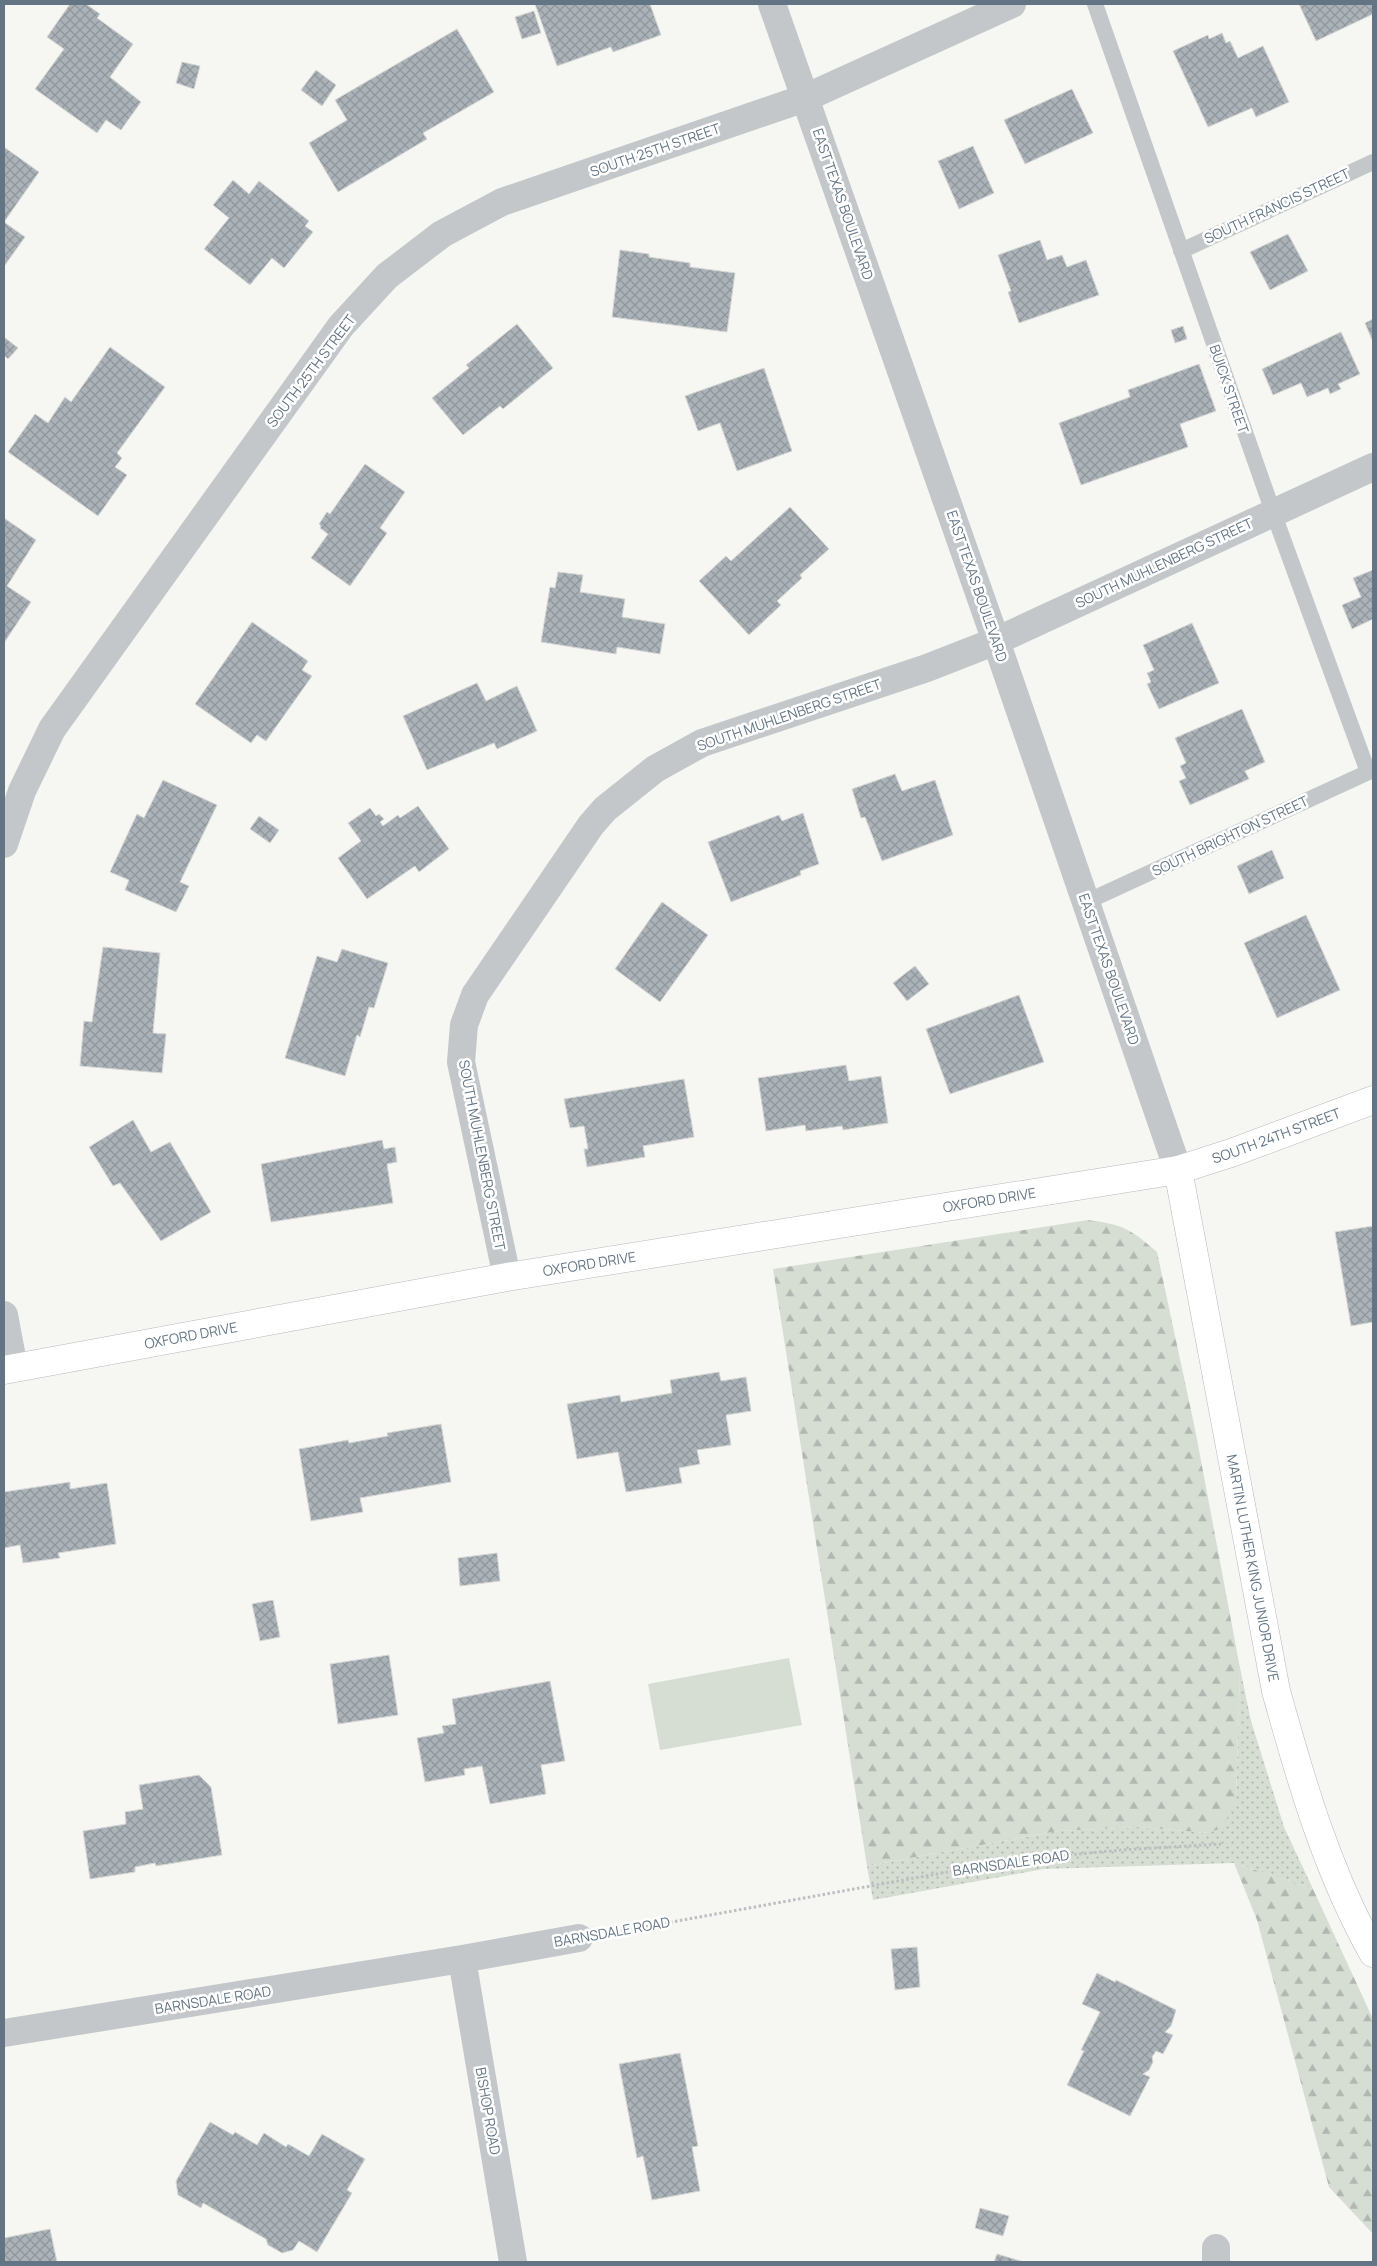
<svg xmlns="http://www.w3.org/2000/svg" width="1377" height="2266" viewBox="0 0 1377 2266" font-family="Manrope,sans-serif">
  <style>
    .grass { fill: url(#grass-dots) }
    .forest { fill: url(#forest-firs) }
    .green { fill: #d6ddd3 }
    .building { fill: url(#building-cross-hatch); stroke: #d7d7d5 }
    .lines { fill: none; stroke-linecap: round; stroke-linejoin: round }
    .secondary-casing { stroke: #b5babf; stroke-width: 29 }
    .path { stroke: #bcbfc1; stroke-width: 3; stroke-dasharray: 2.5 2.5; stroke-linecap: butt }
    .service { stroke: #c3c7ca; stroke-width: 16 }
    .minor { stroke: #c3c7ca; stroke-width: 28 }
    .tertiary { stroke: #c3c7ca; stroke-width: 28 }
    .secondary { stroke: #fff; stroke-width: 28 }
    .labels { text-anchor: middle; stroke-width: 5; stroke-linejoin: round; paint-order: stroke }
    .street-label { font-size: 14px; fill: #637585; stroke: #fff }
  </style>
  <defs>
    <pattern id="grass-dots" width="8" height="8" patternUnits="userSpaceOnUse" patternTransform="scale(1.25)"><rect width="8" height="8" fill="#d6ddd3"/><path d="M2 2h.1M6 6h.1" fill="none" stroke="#b1b8b1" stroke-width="1.8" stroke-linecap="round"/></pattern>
    <pattern id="forest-firs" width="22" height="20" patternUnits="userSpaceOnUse" patternTransform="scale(1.25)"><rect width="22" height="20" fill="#d6ddd3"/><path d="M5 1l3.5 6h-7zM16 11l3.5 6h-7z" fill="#b1b8b1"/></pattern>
    <pattern id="building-cross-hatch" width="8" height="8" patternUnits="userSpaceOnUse" patternTransform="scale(1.25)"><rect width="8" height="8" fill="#abb3b9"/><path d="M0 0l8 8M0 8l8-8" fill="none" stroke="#8f969c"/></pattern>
  </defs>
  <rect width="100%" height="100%" fill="#f6f6f2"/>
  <!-- grass -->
  <path class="grass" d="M 1240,1668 L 1251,1721 L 1284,1827 L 1313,1889 L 1234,1863 L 1044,1869 L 873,1900 L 867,1866 L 1058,1831 L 1140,1827 L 1208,1833 L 1236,1800 Z"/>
  <!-- forest -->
  <path class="forest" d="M 1088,1220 C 1124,1225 1129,1228 1157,1252 L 1195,1429 L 1240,1668 L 1236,1801 L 1222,1828 L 1208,1833 L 1140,1827 L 1058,1831 L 867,1866 L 773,1269 Z
    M 1234,1863 L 1313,1889 L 1373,2019 L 1373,2234 L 1329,2187 L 1257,1920 Z"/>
  <!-- green -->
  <path class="green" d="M 789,1658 L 802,1725 L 660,1750 L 648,1684 Z"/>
  <!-- building -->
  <path class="building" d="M 70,4 L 86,4 L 100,14 L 97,18 L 133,44 L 110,77 L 141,102 L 121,130 L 106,120 L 97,133 L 35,89 L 64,49 L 47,37 Z
    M 535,4 L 650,4 L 661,35 L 613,52 L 611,47 L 557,66 Z
    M 1299,4 L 1373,4 L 1373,14 L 1316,41 Z
    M 534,11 L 541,33 L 522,39 L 515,17 Z
    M 457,29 L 494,92 L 423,133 L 427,139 L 338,192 L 309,143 L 347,120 L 335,100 Z
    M 1222,33 L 1226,43 L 1230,41 L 1238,58 L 1263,46 L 1289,102 L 1256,117 L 1252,108 L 1208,127 L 1173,51 L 1208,35 L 1209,39 Z
    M 182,62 L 200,66 L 194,89 L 176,83 Z
    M 316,70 L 336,85 L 322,106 L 301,90 Z
    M 1072,89 L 1093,133 L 1025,164 L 1004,120 Z
    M 973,146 L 994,193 L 959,209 L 938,161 Z
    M 4,147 L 39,172 L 4,222 L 25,237 L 5,265 L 4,265 Z
    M 233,180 L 249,194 L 259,181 L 309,221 L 305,226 L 313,232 L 284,268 L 272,258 L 250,285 L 204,249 L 229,218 L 213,205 Z
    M 1288,234 L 1308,271 L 1270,290 L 1250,252 Z
    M 1040,240 L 1047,260 L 1062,255 L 1067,267 L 1086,260 L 1099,295 L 1019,323 L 1008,292 L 1011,291 L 998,255 Z
    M 620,250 L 649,254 L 649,257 L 690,263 L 690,267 L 735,273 L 727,332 L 612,317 Z
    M 1373,319 L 1373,342 L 1365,323 Z
    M 517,324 L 553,368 L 503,409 L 500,406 L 463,435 L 432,398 L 469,368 L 466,365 Z
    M 1183,326 L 1187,339 L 1175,343 L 1171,330 Z
    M 1341,332 L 1360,374 L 1338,384 L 1341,389 L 1330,394 L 1328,388 L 1307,397 L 1301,383 L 1273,395 L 1262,369 Z
    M 4,337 L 18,348 L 8,359 L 4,355 Z
    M 110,347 L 165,387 L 117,453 L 122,458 L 115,467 L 127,475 L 98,516 L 8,452 L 35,414 L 48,423 L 65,397 L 71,402 Z
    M 1199,364 L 1216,411 L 1180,424 L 1188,447 L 1081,485 L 1059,423 L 1130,397 L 1128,390 Z
    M 764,368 L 792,451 L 737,471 L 720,423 L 698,431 L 685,396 Z
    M 365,464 L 405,492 L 380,528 L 387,533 L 350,586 L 311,558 L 328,534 L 320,528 L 321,526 L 319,524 L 327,512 L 330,514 Z
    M 790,507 L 829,549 L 800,575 L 802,578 L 777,601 L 781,605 L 749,635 L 699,581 L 726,556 L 731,561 Z
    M 4,518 L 36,540 L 7,586 L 31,602 L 4,643 Z
    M 1373,570 L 1373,619 L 1352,629 L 1342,605 L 1361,597 L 1353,578 Z
    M 558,572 L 583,575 L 580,592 L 625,599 L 622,617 L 665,624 L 660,654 L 617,647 L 616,654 L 541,642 L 550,587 L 555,588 Z
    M 252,622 L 308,661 L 302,670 L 312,676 L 266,741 L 257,735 L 251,743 L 195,704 Z
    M 1192,623 L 1219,683 L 1159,709 L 1147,684 L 1151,682 L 1147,673 L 1154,670 L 1143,645 Z
    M 477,683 L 486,701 L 517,686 L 537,731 L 497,749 L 494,743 L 427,770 L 403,716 Z
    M 1242,709 L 1265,762 L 1245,771 L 1249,779 L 1190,805 L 1179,781 L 1186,778 L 1180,766 L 1186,763 L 1175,738 Z
    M 895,774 L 902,791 L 935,780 L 953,835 L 882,861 L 865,817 L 861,818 L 852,789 Z
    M 163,780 L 217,805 L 180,882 L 189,886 L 176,912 L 125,890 L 129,880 L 110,872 L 137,814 L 144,818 Z
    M 418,806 L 449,849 L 419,872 L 415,866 L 367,899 L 338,858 L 361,841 L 348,823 L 370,808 L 376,816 L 379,814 L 384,819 L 380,822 L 383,826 L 398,815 L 400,818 Z
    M 803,813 L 819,864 L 800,871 L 801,875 L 731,902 L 708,842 L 779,815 L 782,821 Z
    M 259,816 L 279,830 L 270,843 L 250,829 Z
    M 1272,850 L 1284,878 L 1249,894 L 1237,866 Z
    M 662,902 L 708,935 L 660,1002 L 615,969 Z
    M 1306,915 L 1340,990 L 1277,1018 L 1244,943 Z
    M 103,947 L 160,953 L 153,1033 L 166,1034 L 162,1073 L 80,1066 L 84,1021 L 92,1022 Z
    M 342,949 L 388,963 L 374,1008 L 369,1007 L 360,1037 L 357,1035 L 345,1076 L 285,1058 L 317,956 L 337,962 Z
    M 915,966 L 929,984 L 907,1001 L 893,983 Z
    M 1019,995 L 1044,1062 L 950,1094 L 926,1029 Z
    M 846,1065 L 849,1081 L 881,1076 L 888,1123 L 843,1130 L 842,1126 L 806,1131 L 805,1125 L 766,1131 L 758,1078 Z
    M 684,1079 L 694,1137 L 643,1146 L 645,1157 L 587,1167 L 584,1149 L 588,1149 L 584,1126 L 570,1128 L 564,1099 Z
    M 133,1120 L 151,1152 L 170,1142 L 211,1212 L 161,1241 L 120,1183 L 113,1186 L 89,1147 Z
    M 382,1140 L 384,1149 L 395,1147 L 397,1162 L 387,1164 L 393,1203 L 271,1222 L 261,1164 Z
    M 1373,1226 L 1373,1322 L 1351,1326 L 1335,1232 Z
    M 719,1372 L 721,1381 L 746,1377 L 751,1411 L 726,1415 L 731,1445 L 697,1450 L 700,1464 L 679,1468 L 682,1483 L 626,1492 L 618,1452 L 577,1459 L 567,1404 L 620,1395 L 621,1402 L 672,1393 L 670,1380 Z
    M 441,1424 L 451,1482 L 360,1498 L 363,1512 L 311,1521 L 299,1449 L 348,1440 L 349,1443 L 388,1436 L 387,1433 Z
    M 70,1482 L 70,1489 L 107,1483 L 116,1544 L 58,1553 L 60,1558 L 23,1563 L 20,1545 L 4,1548 L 4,1492 Z
    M 497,1553 L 500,1581 L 460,1586 L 458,1558 Z
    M 273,1600 L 280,1637 L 260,1641 L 252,1604 Z
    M 389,1655 L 398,1715 L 338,1724 L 330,1664 Z
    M 550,1681 L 565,1761 L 541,1765 L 546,1794 L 490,1804 L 482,1766 L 464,1769 L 465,1775 L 425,1782 L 417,1738 L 444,1733 L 442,1726 L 456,1724 L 452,1699 Z
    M 199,1775 L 211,1787 L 222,1855 L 156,1866 L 155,1863 L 135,1867 L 135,1872 L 90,1879 L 83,1831 L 126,1824 L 125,1812 L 143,1809 L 139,1785 Z
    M 917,1947 L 920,1987 L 895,1990 L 891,1949 Z
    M 1097,1973 L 1115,1982 L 1116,1980 L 1176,2010 L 1171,2026 L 1165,2032 L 1173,2035 L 1163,2054 L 1156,2051 L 1152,2057 L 1153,2062 L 1149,2070 L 1143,2074 L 1150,2077 L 1130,2116 L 1067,2085 L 1084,2051 L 1081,2050 L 1100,2012 L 1082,2004 Z
    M 680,2053 L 698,2146 L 692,2147 L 700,2191 L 652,2200 L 643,2156 L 637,2158 L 619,2064 Z
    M 210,2122 L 233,2135 L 235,2132 L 257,2145 L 264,2133 L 286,2147 L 288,2144 L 309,2156 L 322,2134 L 365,2159 L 347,2190 L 352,2193 L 317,2252 L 299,2241 L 293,2250 L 282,2253 L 268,2245 L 266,2239 L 203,2203 L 201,2208 L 178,2195 L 176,2181 Z
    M 980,2208 L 1009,2216 L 1003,2236 L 975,2228 Z
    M 50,2229 L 57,2262 L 4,2262 L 4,2238 Z
    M 997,2254 L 1024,2262 L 994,2262 Z"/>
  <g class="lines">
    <!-- secondary casing -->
    <g class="secondary-casing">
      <g id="secondary">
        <path id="s1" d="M 1178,1170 L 1276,1691 C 1301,1781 1327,1871 1373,1953"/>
        <path id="s2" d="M 4,1370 L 507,1277 L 1178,1170 L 1231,1153 L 1373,1100"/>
      </g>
    </g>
    <!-- path -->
    <path class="path" d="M 611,1933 L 1014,1860 L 1121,1850 L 1221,1844"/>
    <!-- service -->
    <path class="service" d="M 1095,4 L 1273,512 L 1368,772
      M 1181,251 L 1373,162
      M 1086,902 L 1373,770"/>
    <!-- minor -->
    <path class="minor" d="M 4,844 L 22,791 L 52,729 L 341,326 L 387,276 L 442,234 L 502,202 L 805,98 L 1012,4
      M 507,1277 L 461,1062 L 464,1025 L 475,995 L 591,825 L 605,809 L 655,769 L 702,743 L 927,668 L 996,641 L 1373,467
      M 4,1315 L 14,1368
      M 462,1959 L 513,2262
      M 4,2033 L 462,1959 L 579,1938
      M 1216,2248 L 1216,2262"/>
    <!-- tertiary -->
    <path class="tertiary" d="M 772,4 L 996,641 L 1178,1170"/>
    <!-- secondary -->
    <use href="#secondary" class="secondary"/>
  </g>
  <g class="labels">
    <!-- street labels -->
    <g class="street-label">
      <text transform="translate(655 150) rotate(-19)" y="5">SOUTH 25TH STREET</text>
      <text transform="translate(843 204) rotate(71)" y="5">EAST TEXAS BOULEVARD</text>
      <text transform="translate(1277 206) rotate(-25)" y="5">SOUTH FRANCIS STREET</text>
      <text transform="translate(311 371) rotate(-53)" y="5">SOUTH 25TH STREET</text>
      <text transform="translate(1229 389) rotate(71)" y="5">BUICK STREET</text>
      <text transform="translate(1164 563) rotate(-25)" y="5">SOUTH MUHLENBERG STREET</text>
      <text transform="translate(977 586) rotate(71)" y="5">EAST TEXAS BOULEVARD</text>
      <text transform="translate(789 715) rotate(-19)" y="5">SOUTH MUHLENBERG STREET</text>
      <text transform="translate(1230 836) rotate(-25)" y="5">SOUTH BRIGHTON STREET</text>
      <text transform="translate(1109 969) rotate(71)" y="5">EAST TEXAS BOULEVARD</text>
      <text dy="5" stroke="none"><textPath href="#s2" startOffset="1295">SOUTH 24TH STREET</textPath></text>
      <text transform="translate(482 1155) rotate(79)" y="5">SOUTH MUHLENBERG STREET</text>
      <text dy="5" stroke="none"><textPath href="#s2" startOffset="1000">OXFORD DRIVE</textPath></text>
      <text dy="5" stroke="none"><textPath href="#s2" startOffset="595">OXFORD DRIVE</textPath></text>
      <text dy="5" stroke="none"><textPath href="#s2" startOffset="190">OXFORD DRIVE</textPath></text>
      <text dy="5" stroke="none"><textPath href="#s1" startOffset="405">MARTIN LUTHER KING JUNIOR DRIVE</textPath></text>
      <text transform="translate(1011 1863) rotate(-8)" y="5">BARNSDALE ROAD</text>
      <text transform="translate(612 1932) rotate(-10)" y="5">BARNSDALE ROAD</text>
      <text transform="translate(213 2000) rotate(-9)" y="5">BARNSDALE ROAD</text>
      <text transform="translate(488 2111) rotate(80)" y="5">BISHOP ROAD</text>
    </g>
  </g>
  <!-- border -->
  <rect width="1377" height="2266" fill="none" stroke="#637585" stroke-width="10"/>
</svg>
